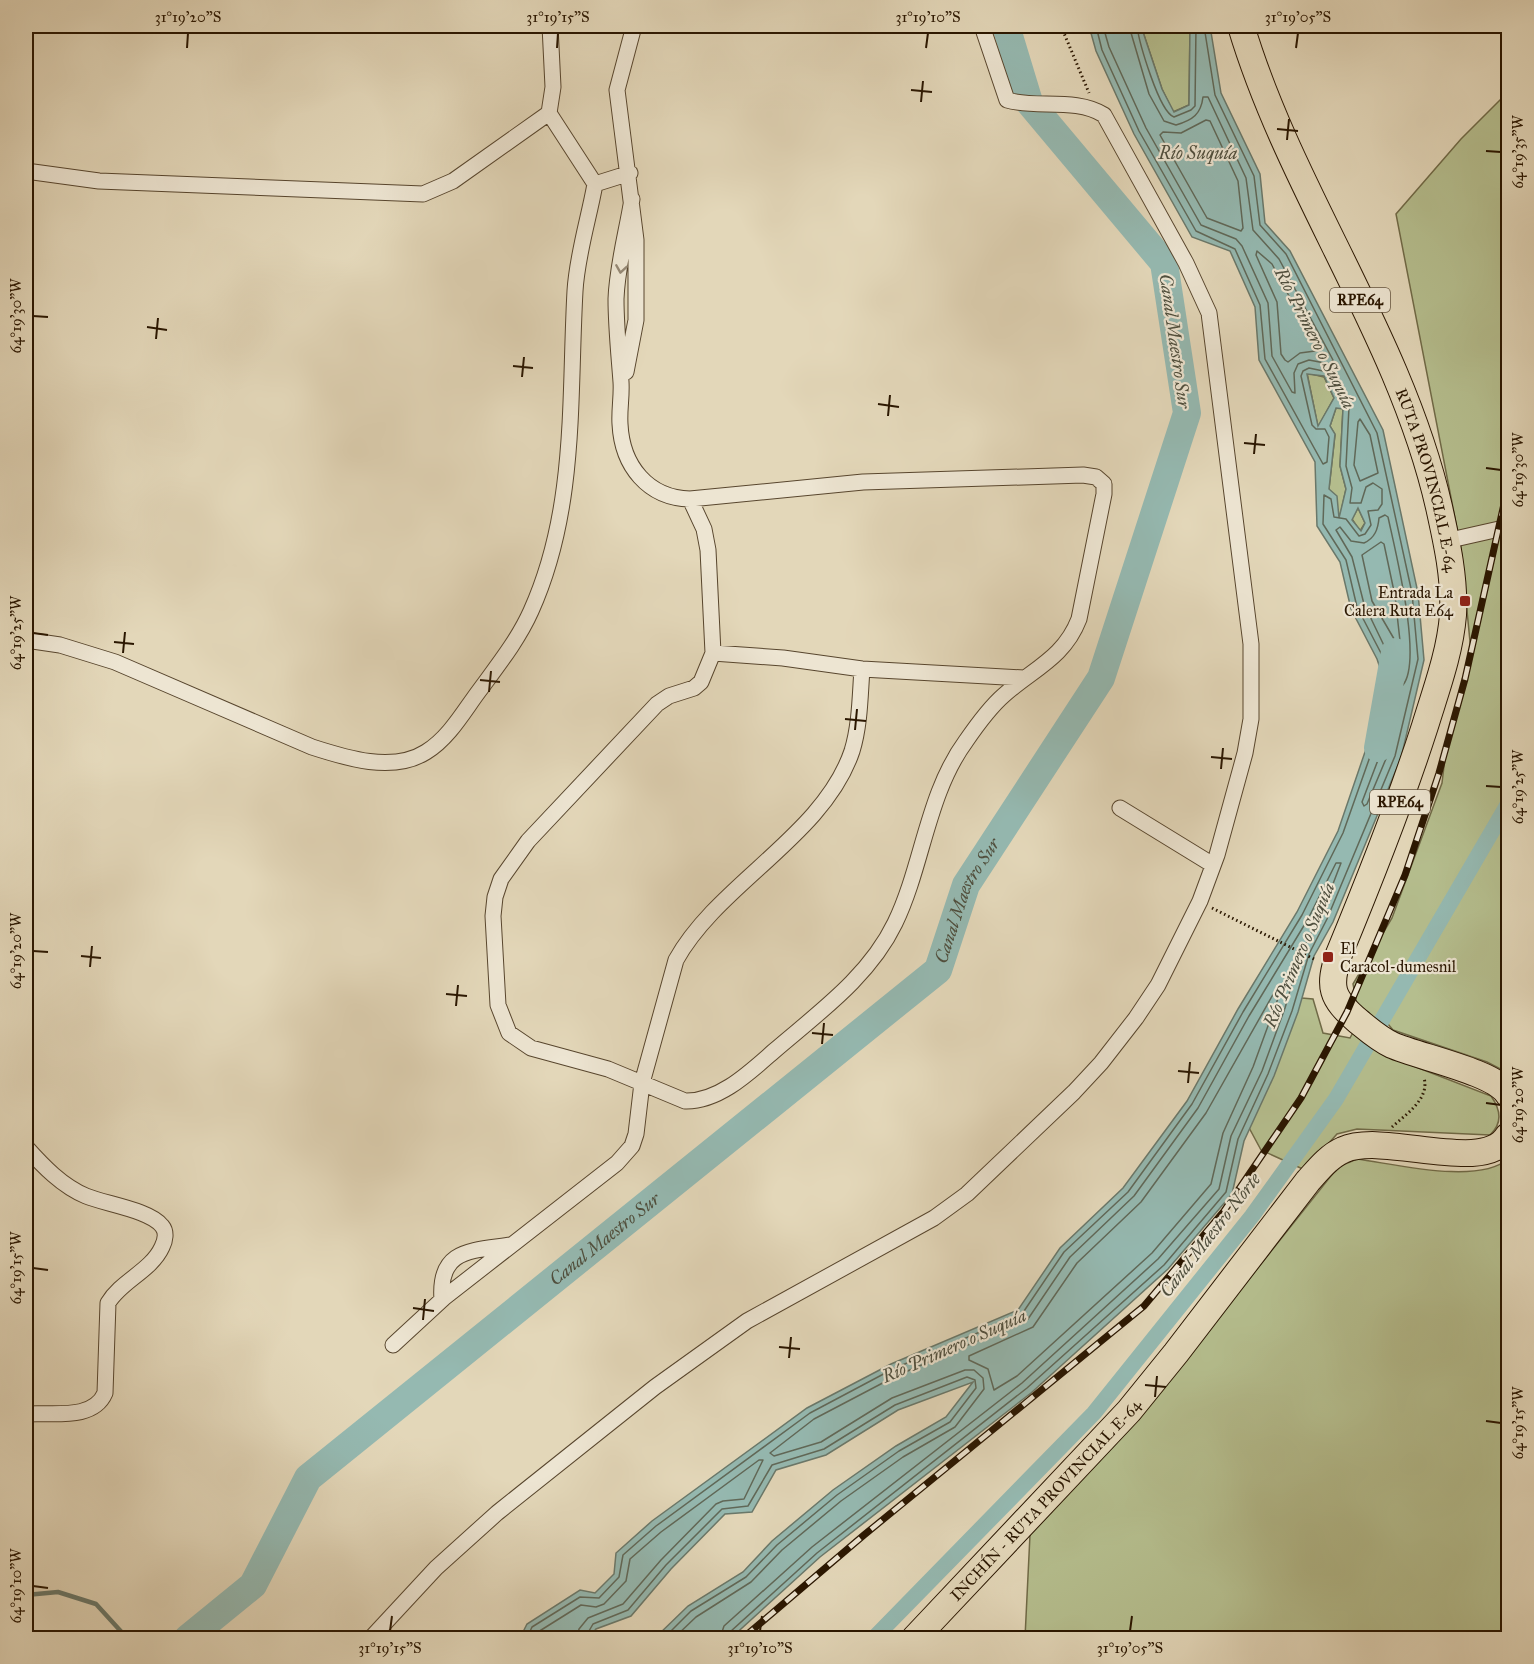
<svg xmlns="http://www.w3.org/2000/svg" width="1534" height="1664" viewBox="0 0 1534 1664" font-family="'IM FELL Great Primer',serif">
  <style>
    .green { fill: #b5be8e; stroke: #706a47; stroke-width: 1.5 }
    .water { fill: #95b9b1; stroke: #6a786a; stroke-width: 1.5; fill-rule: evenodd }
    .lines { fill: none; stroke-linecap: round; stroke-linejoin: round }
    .shore { stroke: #606858; stroke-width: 1.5 }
    .stream { stroke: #6a786a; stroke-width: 4.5 }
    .canal { stroke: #95b9b1; stroke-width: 16 }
    .river { stroke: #95b9b1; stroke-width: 28 }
    .street-casing { stroke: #58462e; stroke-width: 17 }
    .primary-casing { stroke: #2a1600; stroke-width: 28 }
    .path { stroke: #2a1600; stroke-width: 3; stroke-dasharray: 1.5 3; stroke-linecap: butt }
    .street { stroke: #ede5d2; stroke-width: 15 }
    .primary { stroke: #e3d7b9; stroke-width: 26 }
    .rail-casing { stroke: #2a1600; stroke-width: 7 }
    .rail { stroke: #ede5d2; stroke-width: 4.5; stroke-dasharray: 14; stroke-linecap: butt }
    .oneway { stroke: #958874 }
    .ticks { fill: none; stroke: #2a1600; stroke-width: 2 }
    .poi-dot { fill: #8f2418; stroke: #ede5d2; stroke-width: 2 }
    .labels { text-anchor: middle; stroke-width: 4.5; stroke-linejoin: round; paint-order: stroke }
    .shield { fill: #ede5d2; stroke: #64543f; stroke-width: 1.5 }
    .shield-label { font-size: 15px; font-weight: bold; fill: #2a1600 }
    .street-label { font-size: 16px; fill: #2a1600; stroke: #ede5d2 }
    .poi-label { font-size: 16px; fill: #2a1600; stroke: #ede5d2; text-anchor: end }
    .water-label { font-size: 18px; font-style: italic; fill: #4f4f3e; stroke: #ede5d2 }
    .neatline { fill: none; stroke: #2a1600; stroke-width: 2 }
    .ticks-label { font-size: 15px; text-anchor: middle; fill: #2a1600 }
  </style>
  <rect width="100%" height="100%" fill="#e3d7b9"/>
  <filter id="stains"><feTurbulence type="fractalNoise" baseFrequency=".00333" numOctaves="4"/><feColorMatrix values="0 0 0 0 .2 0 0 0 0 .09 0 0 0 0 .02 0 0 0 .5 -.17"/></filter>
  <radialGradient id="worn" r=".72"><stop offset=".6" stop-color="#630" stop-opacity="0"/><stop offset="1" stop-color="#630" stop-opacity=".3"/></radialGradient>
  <!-- green -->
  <path class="green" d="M 1141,26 L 1190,26 L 1189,105 L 1173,112 L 1162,89 Z
    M 1508,92 L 1508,1073 L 1487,1062 L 1393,1030 L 1383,1018 L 1376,1030 L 1411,1065 L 1491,1096 C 1501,1110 1503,1123 1490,1135 L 1357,1129 L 1337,1134 L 1305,1170 L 1261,1150 L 1247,1124 L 1290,997 L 1313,999 L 1323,1033 L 1350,1038 L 1363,1014 L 1357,1005 L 1353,984 L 1392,918 L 1442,783 L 1448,732 L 1471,652 L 1461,549 L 1396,214 L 1461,139 Z
    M 1307,373 L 1324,377 L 1334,398 L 1318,427 Z
    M 1336,408 L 1343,408 L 1340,466 L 1346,489 L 1339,521 L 1329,489 L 1335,435 L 1330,426 Z
    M 1358,508 L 1365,523 L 1360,531 L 1352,519 Z
    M 1357,1159 C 1395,1164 1478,1185 1508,1159 L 1508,1638 L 1025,1638 L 1031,1514 L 1141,1415 L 1338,1167 Z"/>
  <!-- water -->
  <path class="water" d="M 1089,26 L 1141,26 L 1162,89 L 1174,112 L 1189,105 L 1190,26 L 1210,26 L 1221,93 L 1260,174 L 1265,223 L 1290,251 L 1383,430 L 1418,593 L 1424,660 L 1401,758 L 1333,922 L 1314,956 L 1298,1012 L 1274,1076 L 1244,1141 L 1232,1194 L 1168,1269 L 1031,1393 L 820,1557 L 731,1638 L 655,1638 L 688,1606 L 743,1572 L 772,1541 L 833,1490 L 896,1446 L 946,1417 L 973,1382 L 898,1410 L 826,1455 L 776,1470 L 752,1512 L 725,1514 L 671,1569 L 631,1616 L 596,1629 L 589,1638 L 520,1638 L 527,1624 L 580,1590 L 595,1593 L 614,1574 L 616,1553 L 652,1521 L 807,1408 L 891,1364 L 1018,1310 L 1060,1248 L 1123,1188 L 1187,1101 L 1238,1009 L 1297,912 L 1338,831 L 1366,749 L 1390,698 L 1377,659 L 1351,609 L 1340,562 L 1317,526 L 1315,462 L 1259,360 L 1255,307 L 1230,251 L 1192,237 L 1134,134 L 1096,51 ZM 1307,374 L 1324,376 L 1334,398 L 1318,426 ZM 1336,408 L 1343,409 L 1340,466 L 1346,489 L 1339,518 L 1337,496 L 1329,489 L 1335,434 L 1330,426 ZM 1358,508 L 1365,523 L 1361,531 L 1352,520 Z"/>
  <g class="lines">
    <!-- shore -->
    <path class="shore" d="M 1103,26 L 1109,47 L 1146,128 L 1201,225 L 1236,239 L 1242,246 L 1268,303 L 1272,356 L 1292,392 L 1295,393 L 1294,373 L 1298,364 L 1309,360 L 1330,364 L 1333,360 L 1279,259 L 1253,230 L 1246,178 L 1208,97 L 1203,97 C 1201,114 1193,120 1176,125 L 1164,121 L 1149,94 L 1129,26
      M 1137,26 C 1139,42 1159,112 1174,117 L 1191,110 L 1195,106 L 1196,26
      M 1206,120 L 1210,121 L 1238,181 L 1243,228 L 1241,231 L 1207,218 L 1160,135 L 1163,132 L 1181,133 Z
      M 1257,251 L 1272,264 L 1316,347 L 1315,351 L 1300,353 L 1288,362 L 1285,360 L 1281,354 L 1277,302 L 1256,255 Z
      M 1360,419 L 1370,435 L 1378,473 L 1360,481 L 1354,465 L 1358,422 Z
      M 1385,515 L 1388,517 C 1395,550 1423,660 1403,685 L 1364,604 L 1352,557 L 1336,530 L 1340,527 L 1351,541 L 1364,543 C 1375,538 1378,529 1379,518 Z
      M 1381,542 L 1384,544 L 1395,596 L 1400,641 L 1397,644 L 1372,601 L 1362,555 Z
      M 1390,738 L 1388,754 L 1367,804 L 1364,806 L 1362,802 L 1386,739 Z
      M 1275,991 L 1280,993 L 1253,1067 L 1223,1133 L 1211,1184 L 1152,1253 L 1017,1376 L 994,1390 L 988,1369 L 969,1360 L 969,1356 L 1033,1327 L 1077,1263 L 1141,1202 L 1206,1113 Z
      M 527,1638 L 532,1627 L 580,1597 L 599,1598 L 619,1577 L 623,1555 L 656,1526 L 810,1413 L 893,1369 L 1022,1314 L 1064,1252 L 1128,1192 L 1192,1104 L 1243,1012 L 1302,915 L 1343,833 L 1372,751 L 1396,700 L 1383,657 L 1357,607 L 1346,560 L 1323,524 L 1324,495 L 1331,499 L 1334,517 L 1346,519 L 1359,536 L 1365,534 L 1371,525 L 1368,511 L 1378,510 L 1382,504 L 1382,489 L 1373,483 L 1366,487 L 1361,503 L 1350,503 L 1352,488 L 1346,466 L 1349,407 L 1340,401 L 1328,372 L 1309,368 L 1303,371 L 1301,376 L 1312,425 L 1316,429 L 1325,429 L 1329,437 L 1327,462 L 1323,464 L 1265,359 L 1260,305 L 1235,249 L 1196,231 L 1139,131 L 1102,50 L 1096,26
      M 535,1638 L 538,1632 L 581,1605 L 596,1607 L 604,1604 L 626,1581 L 630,1559 L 661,1532 L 759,1460 L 763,1460 L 744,1499 L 723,1501 L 716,1504 L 661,1560 L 623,1604 L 588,1618 L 579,1629 L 577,1638
      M 585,1638 L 593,1624 L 628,1610 L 666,1565 L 722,1509 L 748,1506 L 772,1465 L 824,1449 L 895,1405 L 967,1377 L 975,1380 L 976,1388 L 950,1422 L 899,1451 L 837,1495 L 777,1545 L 746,1577 L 691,1611 L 664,1638
      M 674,1638 L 696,1617 L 751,1582 L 782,1550 L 841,1501 L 903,1457 L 955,1427 L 984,1389 L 983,1378 L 974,1370 L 965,1370 L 892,1398 L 821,1442 L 774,1456 L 770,1453 L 814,1419 L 896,1376 L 1028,1319 L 1070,1257 L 1134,1196 L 1198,1108 L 1249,1016 L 1308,919 L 1336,863 L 1341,863 L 1321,915 L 1301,952 L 1285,1008 L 1262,1071 L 1231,1136 L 1219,1189 L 1158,1259 L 1022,1383 L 812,1547 L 724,1626 L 720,1638
      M 728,1638 L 730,1632 L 817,1553 L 1027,1388 L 1164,1265 L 1226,1192 L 1238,1139 L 1268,1074 L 1292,1011 L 1309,954 L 1327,919 L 1395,756 L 1418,659 L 1412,593 L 1377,433 L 1286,254 L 1260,225 L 1254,176 L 1215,95 L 1204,26"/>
    <!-- stream -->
    <path class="stream" d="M 26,1595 L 58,1592 L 96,1604 L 127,1638"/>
    <!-- canal -->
    <path class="canal" d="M 874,1638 L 1094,1413 L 1252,1216 L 1336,1099 L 1508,804"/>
    <!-- river -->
    <g class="river">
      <path d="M 1378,748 L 1395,652"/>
      <path id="s1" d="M 188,1638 L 253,1585 L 308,1478 L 938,970 L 966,885 L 1101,678 L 1187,413 L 1164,263 L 1029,102 L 1006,26"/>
    </g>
    <!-- street casing -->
    <g class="street-casing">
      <path id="street" d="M 549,113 L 595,184
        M 26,171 L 99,181 L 423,194 L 453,181 L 549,113 L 553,87 L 550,26
        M 632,199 C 627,231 617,266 616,299 C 616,327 619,355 621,382 C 622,396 619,410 620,424 C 622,466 648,498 690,499 L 863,482 L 1083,475 L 1096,477 L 1104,484 L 1104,494 L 1079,619 C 1064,658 1033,669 1004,695 C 989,708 977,725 966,741 C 927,794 923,865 895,923 C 869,977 818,1013 774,1051 C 750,1072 719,1102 685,1101 L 608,1069 L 531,1048 L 509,1033 L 498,1005 L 493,916 L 495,897 L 501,879 L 528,841 L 657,704 L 669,696 L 694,688 L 701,682 L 713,653 L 708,550 L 704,529 L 690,499
        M 626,372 L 636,320 L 636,240 L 617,90 L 634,26
        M 1446,541 L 1508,527
        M 26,640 L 60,645 L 115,662 L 312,747 C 346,758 393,773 426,752 C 449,738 464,711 479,691 C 498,665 518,640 531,611 C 577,509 569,399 575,291 C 577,255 589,218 595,184 L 630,173
        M 713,653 L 783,658 L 862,669 L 1024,678
        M 1120,808 L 1213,865
        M 26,1147 C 43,1166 62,1186 86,1196 C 105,1204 150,1210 162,1226 C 167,1232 165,1241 162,1247 C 151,1271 121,1281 108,1303 L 105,1393 C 93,1421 52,1412 26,1414
        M 442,1300 C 438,1249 470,1251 511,1245
        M 393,1345 L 445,1297 L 617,1163 L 632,1146 L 636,1134 L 642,1083 L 676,960 C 718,884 824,835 852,751 C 860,725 860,696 862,669
        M 371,1638 L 436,1568 L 497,1513 L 655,1387 L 747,1321 L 934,1218 L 967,1194 L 1074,1092 L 1101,1063 L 1136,1018 L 1158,985 L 1200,901 L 1217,855 L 1245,753 L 1251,719 L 1251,644 L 1209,313 L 1186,263 L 1104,115 C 1076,97 1035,109 1007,100 L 982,26"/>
    </g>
    <!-- primary casing -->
    <g class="primary-casing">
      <g id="primary">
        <path id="s2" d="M 1241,26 C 1291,193 1400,336 1439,507 C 1447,543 1455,579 1453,615 C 1450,653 1436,690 1425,726 C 1400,804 1370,879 1339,954 C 1328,987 1331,998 1358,1021 C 1369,1030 1379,1039 1392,1045 C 1419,1057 1495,1072 1508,1094"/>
        <path id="s3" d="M 915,1638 L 1129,1411 L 1176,1353 L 1308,1181 C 1318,1170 1329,1156 1343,1150 C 1384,1131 1484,1176 1508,1136"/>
      </g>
    </g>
    <!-- path -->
    <path class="path" d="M 1061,26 L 1089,93
      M 1212,908 L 1316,960
      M 1392,1127 C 1405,1115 1430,1099 1424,1078"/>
    <!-- street -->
    <use href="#street" class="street"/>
    <!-- primary -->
    <use href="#primary" class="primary"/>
    <!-- rail casing -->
    <g class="rail-casing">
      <path id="rail" d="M 743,1638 L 864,1535 L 1144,1306 L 1224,1211 L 1301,1098 L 1347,1012 L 1405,875 L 1439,773 L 1465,679 L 1508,486"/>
    </g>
    <!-- rail -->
    <use href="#rail" class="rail"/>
  </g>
  <!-- one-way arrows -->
  <defs><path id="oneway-chevron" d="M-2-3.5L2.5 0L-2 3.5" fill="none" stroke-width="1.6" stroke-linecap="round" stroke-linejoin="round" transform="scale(1.5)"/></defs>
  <use class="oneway" href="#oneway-chevron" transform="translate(621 269) rotate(99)"/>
  <!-- ticks -->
  <path class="ticks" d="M 187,48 L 188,33M 557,48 L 558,33M 926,48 L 928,33M 1296,48 L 1298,33M 911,90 L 932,92M 921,102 L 923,81M 1277,129 L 1298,131M 1287,140 L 1289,119M 1486,151 L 1501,152M 33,316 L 48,317M 147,327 L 167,330M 156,339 L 158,318M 513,366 L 533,368M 522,377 L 524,357M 878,404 L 899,407M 888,416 L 890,395M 1244,443 L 1265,445M 1254,454 L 1256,434M 1486,468 L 1501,470M 33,633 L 48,635M 114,642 L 134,644M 123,653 L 125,632M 480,680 L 500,682M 489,692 L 491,671M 845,719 L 866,721M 855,730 L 857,709M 1211,757 L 1232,759M 1221,769 L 1223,748M 1486,786 L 1501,787M 33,951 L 48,952M 81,956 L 101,958M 90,967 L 92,946M 446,994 L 467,996M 456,1006 L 458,985M 812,1033 L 833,1035M 822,1044 L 824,1023M 1178,1071 L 1199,1073M 1188,1083 L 1190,1062M 1486,1103 L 1501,1105M 33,1268 L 48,1270M 413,1308 L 434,1311M 423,1320 L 425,1299M 779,1347 L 800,1349M 789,1358 L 791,1337M 1145,1385 L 1166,1387M 1155,1397 L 1157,1376M 1486,1421 L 1501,1423M 33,1586 L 48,1588M 390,1631 L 392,1616M 760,1631 L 762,1616M 1130,1631 L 1132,1616"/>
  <!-- markers -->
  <g class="poi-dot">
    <rect x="1459" y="595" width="12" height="12" rx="3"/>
    <rect x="1322" y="951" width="12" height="12" rx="3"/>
  </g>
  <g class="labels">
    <!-- shield labels -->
    <g class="shield">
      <rect x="1330" y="288" width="60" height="24" rx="4.5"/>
      <rect x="1370" y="790" width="60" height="24" rx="4.5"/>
    </g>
    <g class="shield-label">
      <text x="1360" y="305">RPE64</text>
      <text x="1400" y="807">RPE64</text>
    </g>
    <!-- street labels -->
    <g class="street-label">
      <text dy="6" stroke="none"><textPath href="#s2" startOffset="492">RUTA PROVINCIAL E-64</textPath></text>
      <text dy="6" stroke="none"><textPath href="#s3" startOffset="190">INCHÍN - RUTA PROVINCIAL E-64</textPath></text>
    </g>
    <!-- poi labels -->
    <g class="poi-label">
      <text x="1453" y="598">Entrada La<tspan x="1453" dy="18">Calera Ruta E64</tspan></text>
      <text x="1340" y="954" text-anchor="start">El<tspan x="1340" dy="18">Caracol-dumesnil</tspan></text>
    </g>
    <!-- water labels -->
    <g class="water-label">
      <text x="1198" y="159">Río Suquía</text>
      <text transform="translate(1315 338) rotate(63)" y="6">Río Primero o Suquía</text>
      <text transform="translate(1175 341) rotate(82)" y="6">Canal Maestro Sur</text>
      <text dy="6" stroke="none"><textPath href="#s1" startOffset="1089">Canal Maestro Sur</textPath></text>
      <text transform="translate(1299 955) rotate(-67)" y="6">Río Primero o Suquía</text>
      <text transform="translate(1210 1235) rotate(-52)" y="6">Canal Maestro Norte</text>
      <text dy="6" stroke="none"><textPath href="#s1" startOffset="585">Canal Maestro Sur</textPath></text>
      <text transform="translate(954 1346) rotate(-24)" y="6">Río Primero o Suquía</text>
    </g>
  </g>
  <!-- margin -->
  <rect width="1534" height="1664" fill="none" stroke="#e3d7b9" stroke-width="66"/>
  <rect x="33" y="33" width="1468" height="1598" class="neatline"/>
  <g class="ticks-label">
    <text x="188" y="22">31°19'20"S</text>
    <text x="558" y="22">31°19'15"S</text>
    <text x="928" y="22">31°19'10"S</text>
    <text x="1298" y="22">31°19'05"S</text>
    <text transform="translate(1518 152) rotate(-90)" y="5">64°19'35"W</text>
    <text transform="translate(16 316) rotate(-90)" y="5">64°19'30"W</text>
    <text transform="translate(1518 470) rotate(-90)" y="5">64°19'30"W</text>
    <text transform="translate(16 633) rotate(-90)" y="5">64°19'25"W</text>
    <text transform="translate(1518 787) rotate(-90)" y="5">64°19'25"W</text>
    <text transform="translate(16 951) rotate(-90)" y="5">64°19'20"W</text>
    <text transform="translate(1518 1105) rotate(-90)" y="5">64°19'20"W</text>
    <text transform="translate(16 1268) rotate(-90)" y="5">64°19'15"W</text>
    <text transform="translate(1518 1423) rotate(-90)" y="5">64°19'15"W</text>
    <text transform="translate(16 1586) rotate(-90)" y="5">64°19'10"W</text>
    <text x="390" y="1653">31°19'15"S</text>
    <text x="760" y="1653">31°19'10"S</text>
    <text x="1130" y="1653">31°19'05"S</text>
  </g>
  <rect width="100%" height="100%" filter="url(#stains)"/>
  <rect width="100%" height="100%" fill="url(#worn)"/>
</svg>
